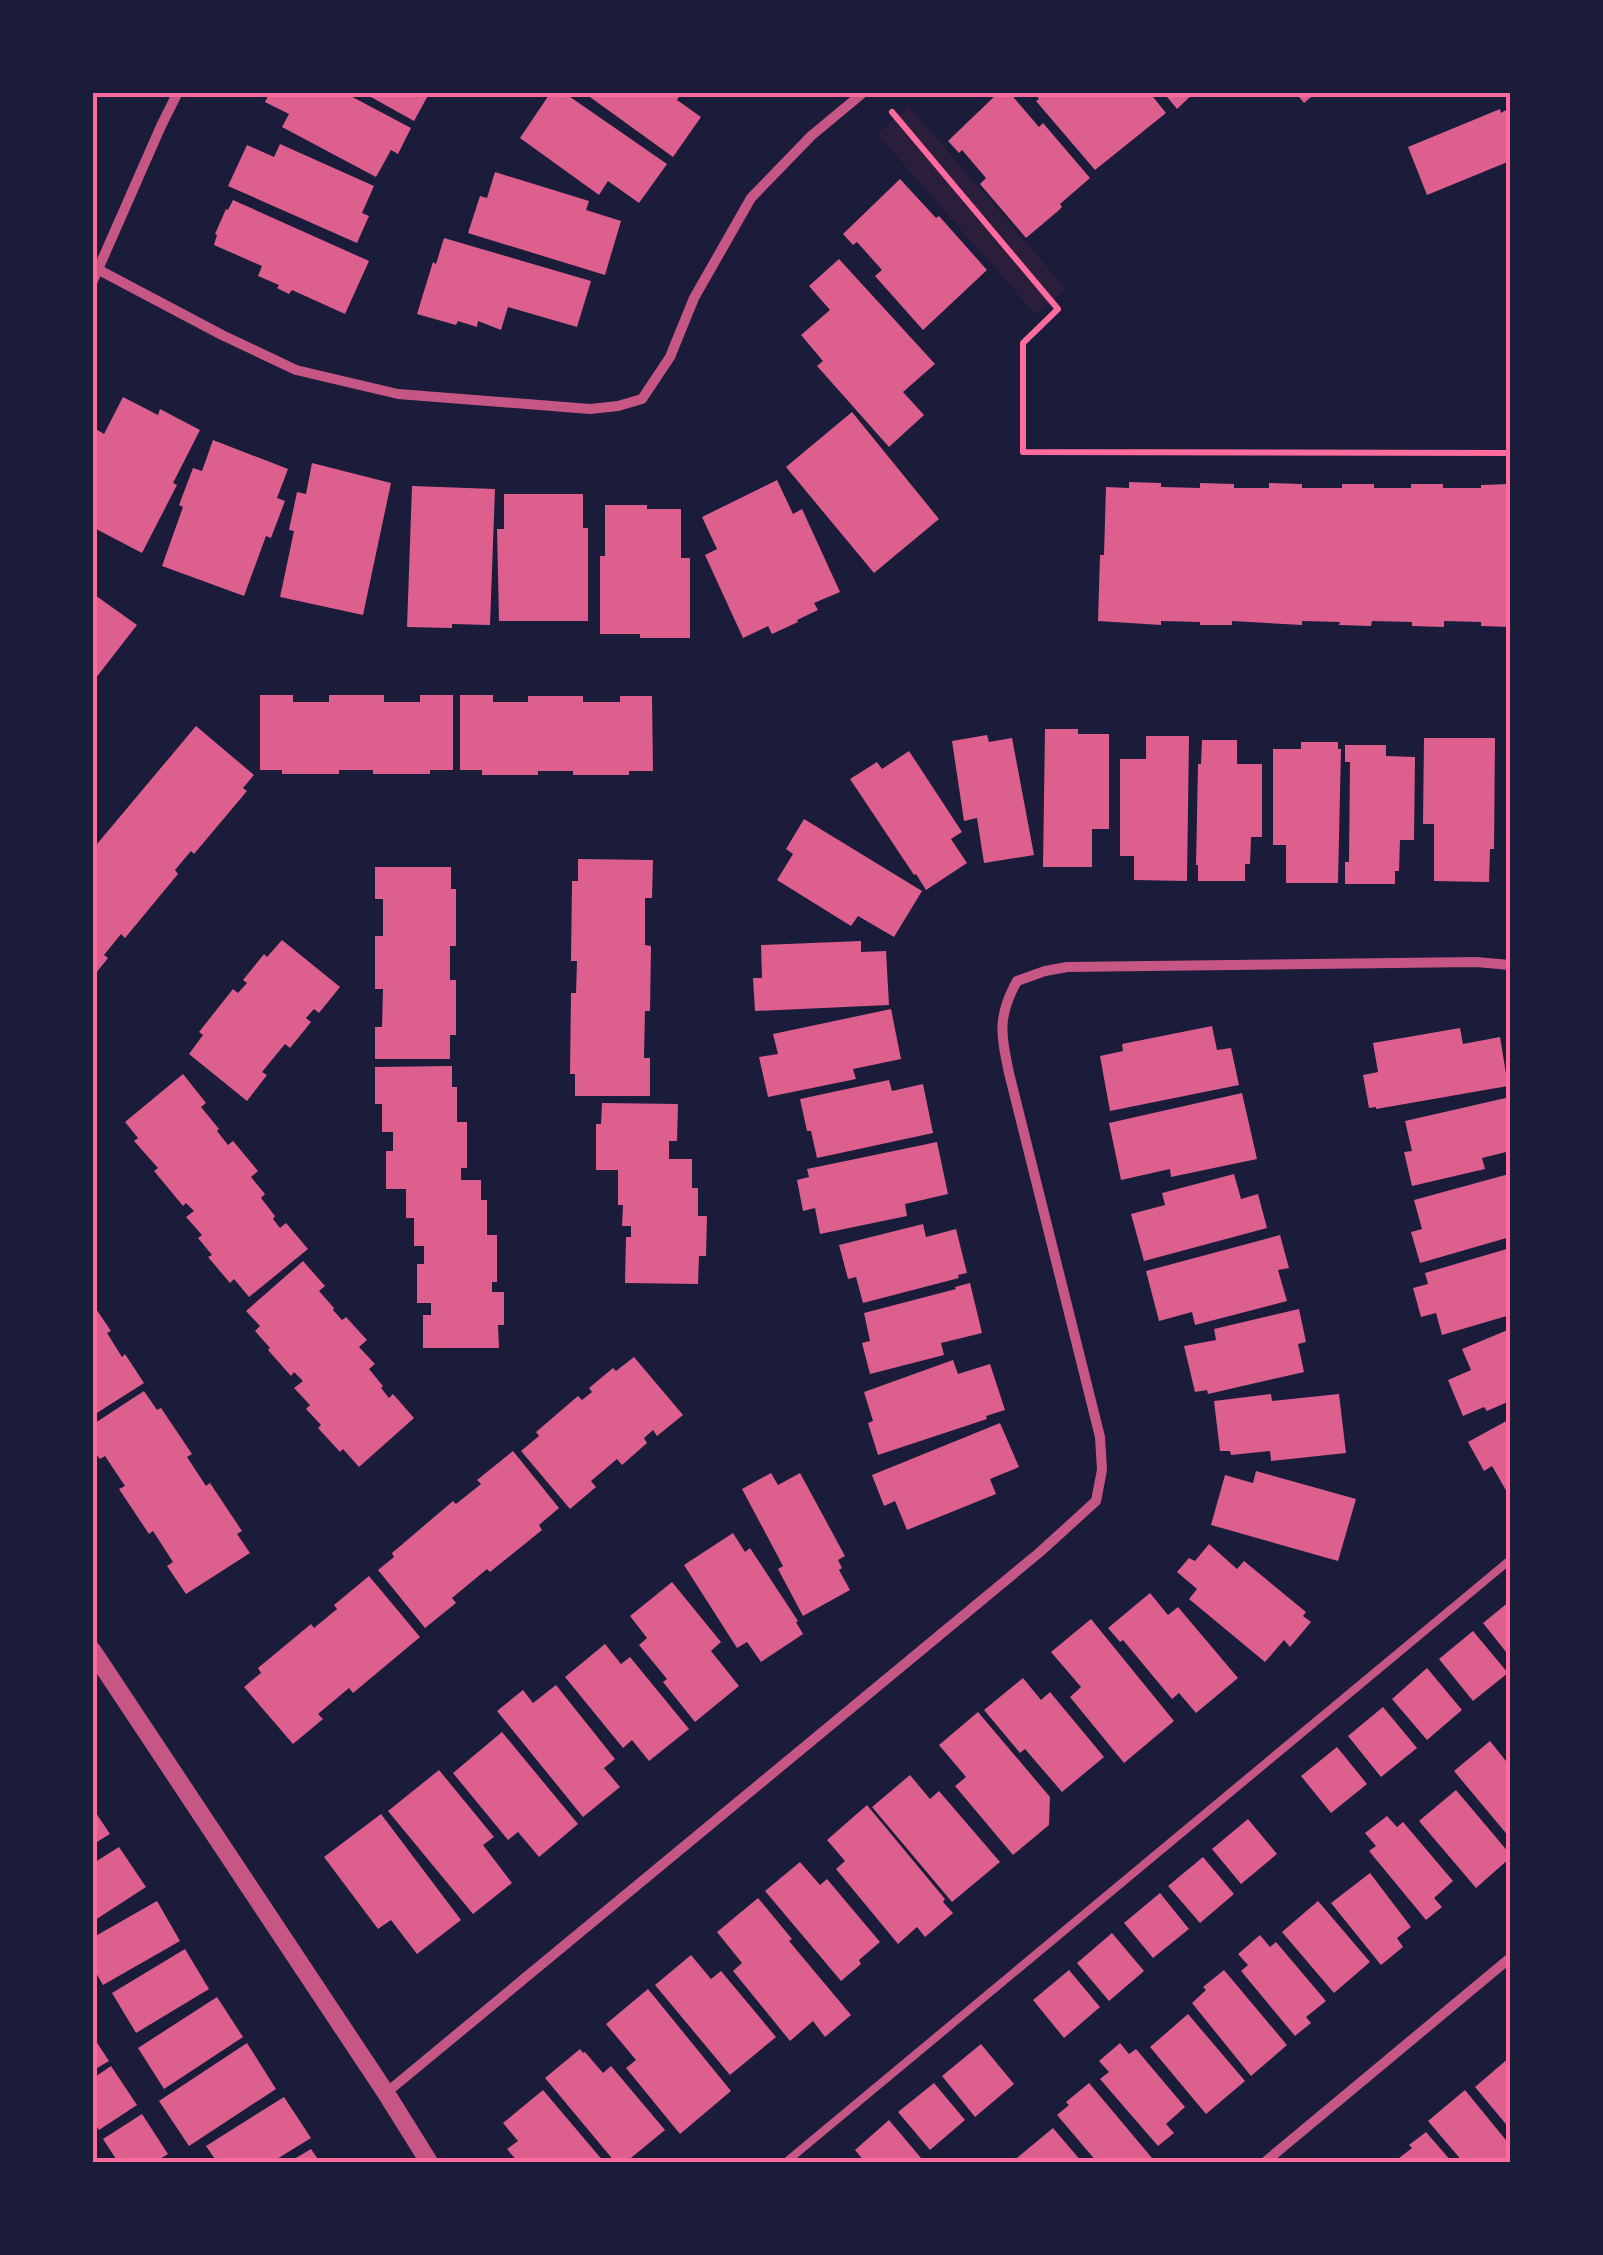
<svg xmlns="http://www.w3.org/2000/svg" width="1603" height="2255" viewBox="0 0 1603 2255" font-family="Poppins,sans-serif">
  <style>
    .green { fill: #2a1e3b }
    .building { fill: #dd5f8e }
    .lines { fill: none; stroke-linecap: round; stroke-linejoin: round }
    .path { stroke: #ff6b9d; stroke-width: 6 }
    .service { stroke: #c65784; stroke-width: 8 }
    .minor { stroke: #c65784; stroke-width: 10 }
    .tertiary { stroke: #c65784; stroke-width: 18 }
    .neatline { fill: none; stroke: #ff6b9d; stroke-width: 4 }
  </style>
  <rect width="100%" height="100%" fill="#1b1b3a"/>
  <!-- green -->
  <path class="green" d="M 909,106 L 1066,289 L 1036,315 L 877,134 Z"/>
  <!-- building -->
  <path class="building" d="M 270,92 L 343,92 L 411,128 L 398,154 L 391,150 L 376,177 L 282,127 L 289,114 L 265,102 Z
    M 362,92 L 430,92 L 414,121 Z
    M 551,92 L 563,92 L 667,164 L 639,203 L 608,181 L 599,195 L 520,138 Z
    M 583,92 L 682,92 L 677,100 L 701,117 L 673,157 Z
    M 999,92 L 1009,92 L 1039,127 L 1043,123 L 1090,178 L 1060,204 L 1062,207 L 1058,211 L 1026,238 L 980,184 L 986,178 L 962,150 L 959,153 L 948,141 Z
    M 1034,92 L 1149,92 L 1166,113 L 1095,170 L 1036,101 L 1039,99 Z
    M 1163,92 L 1195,92 L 1177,109 Z
    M 1295,92 L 1317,92 L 1304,103 Z
    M 1500,109 L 1501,113 L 1506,110 L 1510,120 L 1510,161 L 1427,195 L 1408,147 Z
    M 280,144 L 374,186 L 362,213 L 369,216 L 357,243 L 228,186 L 247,145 L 274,157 Z
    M 495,172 L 589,201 L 586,210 L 621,221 L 605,275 L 468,233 L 480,196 L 487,198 Z
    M 900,179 L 936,218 L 939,216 L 987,270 L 923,330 L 875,276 L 882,270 L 857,242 L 853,245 L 843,234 Z
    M 233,200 L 369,261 L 345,314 L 292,290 L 289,294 L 277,288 L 279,285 L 258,276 L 262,266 L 214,245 L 217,235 L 215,234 L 226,209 L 228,210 Z
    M 444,238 L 591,281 L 577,327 L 508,307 L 501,330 L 478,321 L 477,327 L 458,321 L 456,325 L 417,314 L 433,262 L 436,264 Z
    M 839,259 L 935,364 L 903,392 L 924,415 L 889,447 L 817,366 L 823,361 L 801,335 L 830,310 L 809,286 Z
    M 123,397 L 158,415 L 160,409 L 200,430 L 173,483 L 177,485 L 142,553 L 98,530 L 92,524 L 92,430 L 94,428 L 104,434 Z
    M 852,412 L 939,519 L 874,573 L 786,467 Z
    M 213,440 L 288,469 L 277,498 L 285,501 L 271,538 L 266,536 L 244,596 L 162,566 L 183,507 L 179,505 L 193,468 L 202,471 Z
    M 312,463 L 391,483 L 363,615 L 280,597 L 294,531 L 289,530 L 297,492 L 306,494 Z
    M 777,480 L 793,514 L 802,509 L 840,592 L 814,603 L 818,610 L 797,620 L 798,622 L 772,634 L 768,626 L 743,638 L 705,555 L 717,549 L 702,517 Z
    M 1129,482 L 1161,483 L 1161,487 L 1200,488 L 1200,483 L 1234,484 L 1234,488 L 1269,488 L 1269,483 L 1302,484 L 1302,488 L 1342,488 L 1342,484 L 1374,484 L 1374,488 L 1411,488 L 1411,484 L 1443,484 L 1443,488 L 1481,488 L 1481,485 L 1510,484 L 1510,627 L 1481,626 L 1481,622 L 1444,621 L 1444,627 L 1412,626 L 1412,622 L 1372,621 L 1371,626 L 1339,625 L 1340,622 L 1302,621 L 1302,625 L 1232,621 L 1232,625 L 1200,625 L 1200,622 L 1161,621 L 1161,625 L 1098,621 L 1100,555 L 1104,555 L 1106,487 L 1129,488 Z
    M 412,486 L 495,489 L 490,625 L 452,624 L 452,628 L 407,627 Z
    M 504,494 L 583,494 L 583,528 L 588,528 L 588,621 L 499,621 L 497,529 L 504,529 Z
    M 605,505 L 647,505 L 647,509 L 681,509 L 681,558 L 690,558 L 690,638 L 640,638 L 640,634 L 600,634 L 600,556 L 605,556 Z
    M 92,593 L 137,625 L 92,683 Z
    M 260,695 L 293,695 L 293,702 L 329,702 L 329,695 L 384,695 L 384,702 L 420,702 L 420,695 L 453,695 L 453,770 L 430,770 L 430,774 L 373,774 L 373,770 L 339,770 L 339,774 L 282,774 L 282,770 L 260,770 Z
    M 460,695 L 493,695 L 493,702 L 528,702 L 528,696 L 583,696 L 583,702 L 620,702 L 620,696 L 652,696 L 653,771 L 629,771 L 629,775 L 573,775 L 573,771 L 538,771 L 538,775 L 482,775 L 482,770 L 460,770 Z
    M 196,726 L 254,775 L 243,788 L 247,791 L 194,854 L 191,851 L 175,870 L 178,874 L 125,938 L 121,934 L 104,955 L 108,958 L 92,978 L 92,850 Z
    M 1045,729 L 1078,729 L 1078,734 L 1109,734 L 1109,829 L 1092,829 L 1092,867 L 1043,867 Z
    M 987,735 L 989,742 L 1012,738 L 1034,855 L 984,863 L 977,818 L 964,821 L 952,741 Z
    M 1146,736 L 1189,736 L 1187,881 L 1134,880 L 1134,856 L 1120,856 L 1120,759 L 1146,759 Z
    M 1424,738 L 1495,738 L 1494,849 L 1490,849 L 1489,882 L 1434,881 L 1434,824 L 1423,824 Z
    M 1202,740 L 1237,740 L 1237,764 L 1262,764 L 1262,837 L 1251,837 L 1250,864 L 1245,864 L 1245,881 L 1198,881 L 1198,865 L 1196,865 L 1198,764 L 1201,764 Z
    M 1301,742 L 1338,742 L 1338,749 L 1341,749 L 1338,883 L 1286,883 L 1286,845 L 1273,845 L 1273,749 L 1301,749 Z
    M 1345,745 L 1386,745 L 1386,756 L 1415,757 L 1414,840 L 1400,840 L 1399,871 L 1395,871 L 1395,884 L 1345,884 L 1345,862 L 1349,862 L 1350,762 L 1345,762 Z
    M 909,751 L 962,832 L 951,839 L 967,863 L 926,890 L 916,874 L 914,875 L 850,779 L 877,762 L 882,769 Z
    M 804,819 L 922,891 L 894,937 L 858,916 L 851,926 L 777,880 L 793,854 L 786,849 Z
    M 578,859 L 653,860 L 652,898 L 645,898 L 645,945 L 651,946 L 650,1011 L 645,1011 L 644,1058 L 650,1058 L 650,1096 L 575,1096 L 575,1074 L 570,1074 L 571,993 L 576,993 L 577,961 L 571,961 L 572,881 L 578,881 Z
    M 375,867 L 451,867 L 451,889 L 456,889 L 456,946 L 450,946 L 450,980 L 456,980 L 456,1035 L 450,1035 L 450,1059 L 375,1059 L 375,1027 L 382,1027 L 383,989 L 375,989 L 375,936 L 383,936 L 383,899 L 375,899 Z
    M 282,940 L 340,987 L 319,1013 L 314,1009 L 306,1018 L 311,1022 L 290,1048 L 285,1044 L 262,1072 L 267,1075 L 247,1101 L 189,1054 L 203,1035 L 199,1032 L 233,989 L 238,993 L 247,983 L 243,980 L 264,954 L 267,957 Z
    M 861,941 L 861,952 L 886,951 L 889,1005 L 755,1011 L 753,978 L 762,978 L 761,945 Z
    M 891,1009 L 901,1059 L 853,1069 L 856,1079 L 768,1097 L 759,1057 L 778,1054 L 773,1034 Z
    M 1212,1026 L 1217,1050 L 1231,1048 L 1239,1085 L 1110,1111 L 1100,1056 L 1123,1051 L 1122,1044 Z
    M 1460,1028 L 1463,1044 L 1500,1037 L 1508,1086 L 1376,1109 L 1376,1107 L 1369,1108 L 1363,1075 L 1378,1072 L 1373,1043 Z
    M 452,1066 L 452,1087 L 457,1087 L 457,1122 L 467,1122 L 467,1168 L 461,1168 L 461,1180 L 481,1180 L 481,1200 L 487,1200 L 487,1235 L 497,1235 L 497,1282 L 492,1282 L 492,1292 L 504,1292 L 504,1325 L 498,1325 L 499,1348 L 423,1348 L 423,1315 L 431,1315 L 431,1303 L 417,1303 L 417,1264 L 424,1264 L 424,1246 L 414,1246 L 414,1218 L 406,1218 L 406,1189 L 386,1189 L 386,1151 L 393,1151 L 393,1132 L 382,1132 L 382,1104 L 375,1104 L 375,1067 Z
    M 183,1074 L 206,1103 L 201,1107 L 219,1129 L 217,1131 L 228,1145 L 233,1141 L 258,1171 L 251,1177 L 265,1194 L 261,1198 L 275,1216 L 273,1219 L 280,1228 L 286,1223 L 308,1249 L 249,1297 L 234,1279 L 230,1283 L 208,1257 L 212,1255 L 198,1238 L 202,1235 L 186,1217 L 194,1211 L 186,1203 L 183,1206 L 154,1171 L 158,1168 L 134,1141 L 138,1138 L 125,1122 Z
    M 889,1080 L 892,1091 L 923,1084 L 933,1133 L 817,1158 L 811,1131 L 807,1131 L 800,1099 Z
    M 1242,1093 L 1257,1159 L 1171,1177 L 1170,1169 L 1121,1180 L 1109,1123 Z
    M 1510,1097 L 1510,1151 L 1482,1158 L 1485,1169 L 1412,1186 L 1404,1152 L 1412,1151 L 1405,1121 Z
    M 602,1103 L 678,1104 L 677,1141 L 669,1141 L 669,1159 L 692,1159 L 692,1188 L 698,1188 L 698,1216 L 707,1216 L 706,1256 L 699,1256 L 698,1284 L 625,1283 L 626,1237 L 631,1237 L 631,1226 L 622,1226 L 623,1205 L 618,1205 L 618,1170 L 596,1170 L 596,1124 L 601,1124 Z
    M 937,1142 L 948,1194 L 905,1204 L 907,1216 L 820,1234 L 815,1208 L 803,1211 L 797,1180 L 809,1177 L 807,1169 Z
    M 1234,1174 L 1241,1199 L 1258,1194 L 1267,1228 L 1144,1261 L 1131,1214 L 1165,1205 L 1162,1193 Z
    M 1509,1174 L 1510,1237 L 1420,1263 L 1411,1232 L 1422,1229 L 1414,1200 Z
    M 923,1224 L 926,1237 L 956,1229 L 967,1273 L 958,1275 L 959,1278 L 863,1303 L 856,1277 L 848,1279 L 839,1245 Z
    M 1280,1235 L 1289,1268 L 1278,1270 L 1287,1301 L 1195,1325 L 1192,1312 L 1159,1321 L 1146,1271 Z
    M 1510,1248 L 1510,1315 L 1442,1335 L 1436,1313 L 1421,1317 L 1413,1288 L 1428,1284 L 1425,1273 Z
    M 303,1261 L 325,1286 L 319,1291 L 334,1308 L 333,1310 L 342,1320 L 346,1317 L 367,1340 L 359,1347 L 375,1364 L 369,1369 L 383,1386 L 381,1388 L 389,1398 L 393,1394 L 414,1418 L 359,1467 L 343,1449 L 340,1452 L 318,1428 L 321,1425 L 306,1409 L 310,1405 L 294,1388 L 303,1381 L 294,1372 L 291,1376 L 268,1350 L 270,1348 L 255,1331 L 260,1326 L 246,1311 Z
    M 970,1283 L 982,1333 L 941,1343 L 944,1355 L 870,1374 L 862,1343 L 870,1341 L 864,1313 L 956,1289 L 955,1287 Z
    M 92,1303 L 111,1331 L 107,1333 L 122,1357 L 125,1354 L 144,1383 L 92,1416 Z
    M 1299,1309 L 1306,1342 L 1298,1344 L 1304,1372 L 1208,1394 L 1207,1390 L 1195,1392 L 1184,1346 L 1216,1340 L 1214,1329 Z
    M 1510,1329 L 1510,1401 L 1487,1411 L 1484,1407 L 1463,1416 L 1448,1380 L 1471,1370 L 1462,1349 Z
    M 634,1357 L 683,1415 L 657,1436 L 653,1430 L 644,1438 L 647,1443 L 622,1465 L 617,1459 L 591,1481 L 596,1487 L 570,1509 L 521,1451 L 539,1436 L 536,1432 L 578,1396 L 582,1400 L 592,1392 L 589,1388 L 613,1368 L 616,1371 Z
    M 953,1360 L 958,1374 L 990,1364 L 1005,1410 L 986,1416 L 987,1419 L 878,1455 L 868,1423 L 873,1421 L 864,1392 Z
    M 144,1391 L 157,1410 L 161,1408 L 192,1454 L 187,1457 L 206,1486 L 210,1483 L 242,1531 L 237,1534 L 250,1553 L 186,1594 L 167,1566 L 173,1562 L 153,1531 L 149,1534 L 119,1489 L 125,1486 L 105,1456 L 100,1459 L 92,1449 L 92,1425 Z
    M 1271,1394 L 1272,1401 L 1339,1394 L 1346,1453 L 1271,1461 L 1270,1451 L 1231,1455 L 1230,1451 L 1220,1451 L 1214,1401 Z
    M 1510,1419 L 1510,1491 L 1507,1492 L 1492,1466 L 1484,1471 L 1468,1442 Z
    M 1000,1423 L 1019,1467 L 990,1479 L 996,1494 L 907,1530 L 895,1501 L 884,1506 L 872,1475 Z
    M 513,1451 L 559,1508 L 539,1525 L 542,1530 L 490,1572 L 487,1569 L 452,1598 L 456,1603 L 425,1628 L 378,1570 L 394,1557 L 392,1553 L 453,1501 L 456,1504 L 481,1484 L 477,1480 Z
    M 1256,1471 L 1356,1499 L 1338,1561 L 1211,1525 L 1225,1475 L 1253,1483 Z
    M 771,1473 L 778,1485 L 800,1473 L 845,1556 L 838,1560 L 842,1568 L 839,1570 L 850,1590 L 803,1616 L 778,1569 L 783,1566 L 742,1489 Z
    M 733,1533 L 745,1552 L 750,1548 L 798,1621 L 796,1622 L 803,1634 L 761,1662 L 747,1642 L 737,1648 L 684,1565 Z
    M 1209,1544 L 1237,1569 L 1244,1561 L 1306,1612 L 1303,1616 L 1311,1622 L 1290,1647 L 1284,1640 L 1265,1662 L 1189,1599 L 1197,1589 L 1177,1572 L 1189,1558 L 1195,1561 Z
    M 369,1576 L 420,1637 L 353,1693 L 349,1688 L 318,1714 L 323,1719 L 293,1744 L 244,1687 L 261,1673 L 258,1668 L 311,1624 L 314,1628 L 337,1609 L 334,1605 Z
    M 672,1582 L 721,1642 L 711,1651 L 739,1686 L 695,1722 L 663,1682 L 667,1679 L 639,1645 L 647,1638 L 630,1616 Z
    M 1150,1593 L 1168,1615 L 1178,1607 L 1238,1678 L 1196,1713 L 1179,1693 L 1172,1699 L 1123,1640 L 1120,1642 L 1108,1628 Z
    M 1510,1601 L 1510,1657 L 1483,1623 Z
    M 1091,1619 L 1174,1721 L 1124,1763 L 1070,1697 L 1081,1687 L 1051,1652 Z
    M 1473,1631 L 1508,1673 L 1473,1701 L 1439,1659 Z
    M 605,1644 L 621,1664 L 630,1657 L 689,1729 L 649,1761 L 632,1740 L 623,1748 L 565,1677 Z
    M 1427,1668 L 1462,1710 L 1427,1740 L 1392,1699 Z
    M 1023,1678 L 1041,1700 L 1050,1692 L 1104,1757 L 1062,1792 L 1025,1749 L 1020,1753 L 984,1710 Z
    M 556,1685 L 615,1759 L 604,1768 L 620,1787 L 583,1817 L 497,1711 L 523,1690 L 533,1703 Z
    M 1383,1707 L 1417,1748 L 1381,1777 L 1348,1736 Z
    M 978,1712 L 1050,1797 L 1049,1825 L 1013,1855 L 955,1786 L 966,1777 L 939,1745 Z
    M 502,1732 L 578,1824 L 539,1857 L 518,1832 L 508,1840 L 453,1773 Z
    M 1490,1741 L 1510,1766 L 1510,1838 L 1454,1771 Z
    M 1337,1747 L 1367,1784 L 1331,1813 L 1301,1776 Z
    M 439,1770 L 494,1837 L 483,1845 L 512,1883 L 473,1914 L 388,1811 Z
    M 910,1775 L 930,1799 L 939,1791 L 1000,1862 L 952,1902 L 872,1807 Z
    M 1456,1790 L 1510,1854 L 1510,1858 L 1476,1888 L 1419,1821 Z
    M 867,1805 L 945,1899 L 943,1902 L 953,1913 L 925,1937 L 917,1927 L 898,1944 L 836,1869 L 845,1861 L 827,1840 Z
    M 92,1807 L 110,1834 L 92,1845 Z
    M 381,1814 L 461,1920 L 417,1954 L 391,1920 L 378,1929 L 324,1857 Z
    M 1387,1816 L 1397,1827 L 1403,1822 L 1453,1881 L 1434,1898 L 1442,1907 L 1426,1920 L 1369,1851 L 1376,1846 L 1365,1833 Z
    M 1248,1819 L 1277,1854 L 1241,1884 L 1212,1849 Z
    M 119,1847 L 146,1887 L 92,1922 L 92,1864 Z
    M 1203,1857 L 1234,1894 L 1200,1923 L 1168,1886 Z
    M 800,1862 L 820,1885 L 827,1879 L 880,1942 L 859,1960 L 861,1964 L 841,1981 L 765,1891 Z
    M 1370,1873 L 1411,1927 L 1397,1938 L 1403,1947 L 1381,1965 L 1331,1903 Z
    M 1160,1893 L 1189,1929 L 1153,1958 L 1124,1923 Z
    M 758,1898 L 792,1939 L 789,1941 L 851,2015 L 825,2037 L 813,2021 L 790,2041 L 733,1971 L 742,1963 L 717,1932 Z
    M 157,1901 L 180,1941 L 103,1985 L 92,1966 L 92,1938 Z
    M 1318,1901 L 1370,1962 L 1334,1993 L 1282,1932 Z
    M 1112,1933 L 1144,1971 L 1109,2001 L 1077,1963 Z
    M 1260,1935 L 1270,1947 L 1276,1942 L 1326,2001 L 1306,2017 L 1311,2023 L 1295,2036 L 1241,1971 L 1248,1965 L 1238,1954 Z
    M 185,1949 L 209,1989 L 136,2033 L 112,1993 Z
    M 691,1955 L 711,1979 L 721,1971 L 776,2037 L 730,2075 L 655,1985 Z
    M 1069,1970 L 1100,2007 L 1064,2038 L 1033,2000 Z
    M 1224,1970 L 1287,2045 L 1251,2076 L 1192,2003 L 1206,1990 L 1203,1987 Z
    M 648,1989 L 731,2091 L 680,2134 L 626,2068 L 636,2060 L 606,2024 Z
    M 217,1997 L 243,2037 L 164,2089 L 138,2048 Z
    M 1188,2014 L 1245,2081 L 1206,2114 L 1150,2047 Z
    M 92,2035 L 109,2061 L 92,2071 Z
    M 247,2043 L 276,2089 L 189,2146 L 159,2101 Z
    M 1120,2043 L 1129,2054 L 1136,2049 L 1185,2107 L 1166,2124 L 1174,2133 L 1158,2146 L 1100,2079 L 1109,2072 L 1099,2061 Z
    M 981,2044 L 1014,2084 L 975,2117 L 942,2076 Z
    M 580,2049 L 583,2053 L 585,2052 L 603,2073 L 611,2066 L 665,2130 L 626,2162 L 615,2162 L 545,2078 Z
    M 1510,2057 L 1510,2129 L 1475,2087 Z
    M 111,2066 L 137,2105 L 99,2130 L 92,2121 L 92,2079 Z
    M 934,2083 L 965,2120 L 930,2150 L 898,2112 Z
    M 1089,2083 L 1152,2158 L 1147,2162 L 1097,2162 L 1057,2115 L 1069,2105 L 1066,2102 Z
    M 543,2090 L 604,2162 L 518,2162 L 507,2149 L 518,2141 L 503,2123 Z
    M 1465,2090 L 1510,2145 L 1510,2162 L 1463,2162 L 1428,2121 Z
    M 284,2097 L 311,2138 L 272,2162 L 217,2162 L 206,2146 Z
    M 142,2114 L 168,2154 L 155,2162 L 118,2162 L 103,2139 Z
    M 889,2120 L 921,2158 L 916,2162 L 865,2162 L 855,2150 Z
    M 1053,2128 L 1082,2162 L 1012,2162 Z
    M 1426,2132 L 1452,2162 L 1394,2162 L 1412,2148 L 1409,2145 Z
    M 311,2149 L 320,2162 L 289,2162 Z"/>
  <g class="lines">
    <!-- path -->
    <path class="path" d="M 892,112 L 1058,309 L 1023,343 L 1023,452 L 1510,453"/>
    <!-- service -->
    <path class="service" d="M 786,2162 L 1510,1560"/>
    <!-- minor -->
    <path class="minor" d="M 99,270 L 222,335 L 296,370 L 398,394 L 590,409 L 618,406 L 642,399 L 670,357 L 694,298 L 751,198 L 811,136 L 864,92
      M 92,283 L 161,126 L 178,92
      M 386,2093 L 1040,1552 L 1096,1501 L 1102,1470 L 1100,1437 L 1009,1073 C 1001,1034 997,1017 1017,981 L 1045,971 L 1067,967 L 1476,962 L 1510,965
      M 1265,2162 L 1510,1958"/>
    <!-- tertiary -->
    <path class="tertiary" d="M 92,1650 L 386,2093 L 429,2162"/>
  </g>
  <!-- border -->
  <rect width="1603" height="2255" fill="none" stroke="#1b1b3a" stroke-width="190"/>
  <rect x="95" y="95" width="1413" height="2065" class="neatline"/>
</svg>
